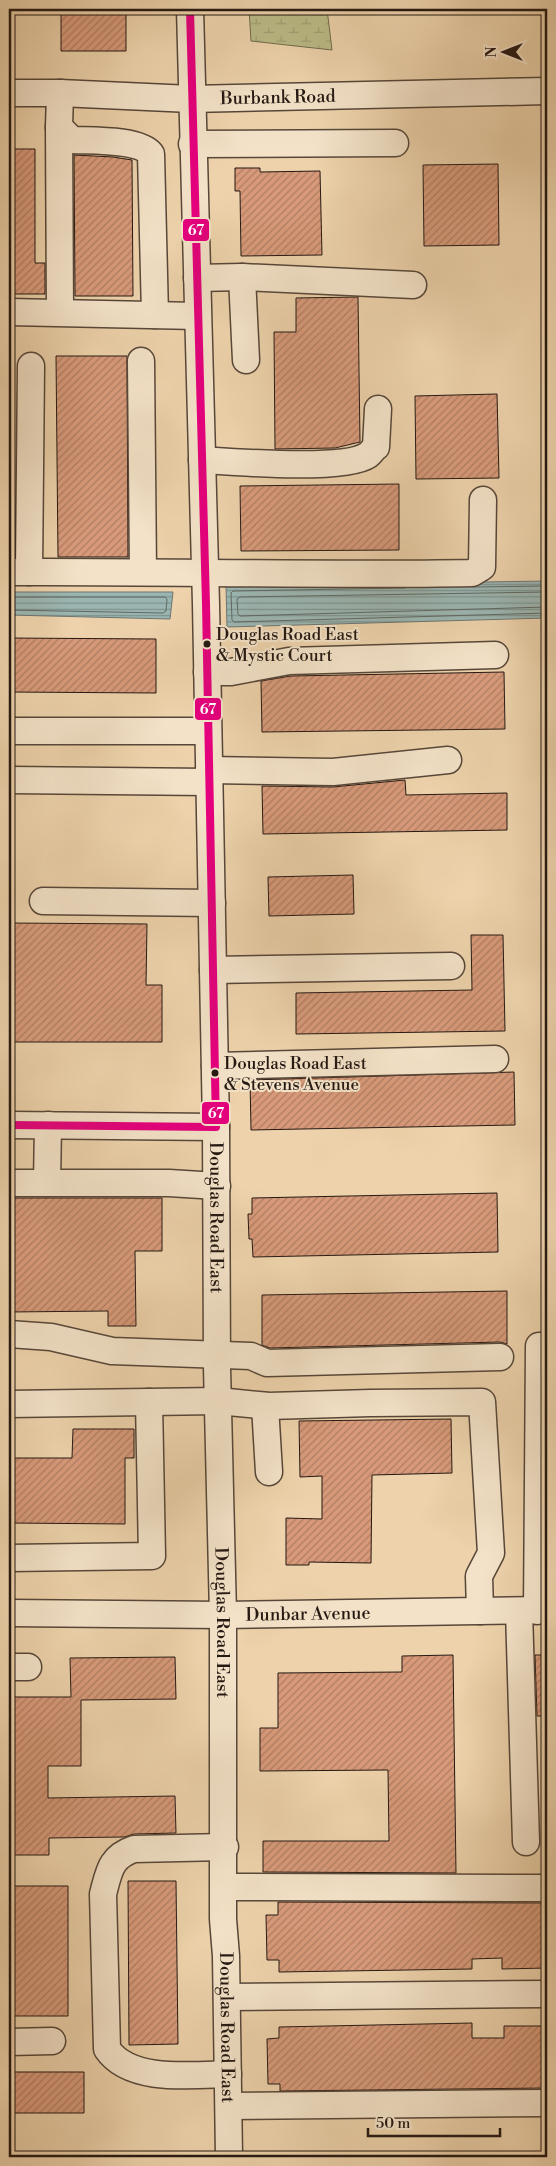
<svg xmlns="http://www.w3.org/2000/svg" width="556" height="2166" viewBox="0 0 556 2166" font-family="'Libre Bodoni',serif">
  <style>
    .wetland { fill: url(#wetland-marsh); stroke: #706a4d }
    .water { fill: url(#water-rules); stroke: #6c7772 }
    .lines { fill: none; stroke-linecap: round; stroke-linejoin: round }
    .shore { stroke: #606862; stroke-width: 1 }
    .building { fill: url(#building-hatch); stroke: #251913 }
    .minor-casing { stroke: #574739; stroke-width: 29 }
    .minor { stroke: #f3e2c8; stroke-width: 26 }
    .bus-1-casing { stroke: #f3e2c8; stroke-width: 11 }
    .bus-1 { stroke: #e5007d; stroke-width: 8 }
    .bus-dot { fill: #251913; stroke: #f3e2c8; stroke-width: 2 }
    .labels { text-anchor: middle; stroke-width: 4; stroke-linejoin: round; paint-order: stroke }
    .bus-label { font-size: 17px; fill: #251913; stroke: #f3e2c8; text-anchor: start }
    .street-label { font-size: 18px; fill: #251913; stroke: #f3e2c8 }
    .line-badge { stroke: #f3e2c8; stroke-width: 2 }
    .badge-label { font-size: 14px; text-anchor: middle; font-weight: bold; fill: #fff }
  </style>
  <defs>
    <pattern id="wetland-marsh" width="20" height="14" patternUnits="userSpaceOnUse" patternTransform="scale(1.25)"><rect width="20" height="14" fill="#babb87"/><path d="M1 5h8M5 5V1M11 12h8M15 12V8" fill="none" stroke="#a0a074"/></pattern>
    <pattern id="water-rules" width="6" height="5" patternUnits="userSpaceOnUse" patternTransform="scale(1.25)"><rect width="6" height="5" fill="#9bb6b2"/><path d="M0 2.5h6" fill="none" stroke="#7e9390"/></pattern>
    <pattern id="building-hatch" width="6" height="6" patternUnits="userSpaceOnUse" patternTransform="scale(1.25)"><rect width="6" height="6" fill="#d89a7a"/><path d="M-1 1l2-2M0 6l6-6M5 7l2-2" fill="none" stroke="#af7d63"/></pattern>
  </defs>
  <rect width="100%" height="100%" fill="#edd2ab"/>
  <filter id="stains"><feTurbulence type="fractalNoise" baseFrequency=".004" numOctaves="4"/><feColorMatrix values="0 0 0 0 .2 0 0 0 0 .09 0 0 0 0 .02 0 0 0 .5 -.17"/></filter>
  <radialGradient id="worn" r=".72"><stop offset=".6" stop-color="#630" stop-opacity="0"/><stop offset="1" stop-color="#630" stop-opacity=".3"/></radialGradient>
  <!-- wetland -->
  <path class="wetland" d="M 249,9 L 327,9 L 332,50 L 251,41 Z"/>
  <!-- water -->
  <path class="water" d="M 547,581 L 547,618 L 227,627 L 226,586 Z
    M 9,592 L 173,592 L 170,619 L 9,615 Z"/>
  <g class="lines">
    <!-- shore -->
    <path class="shore" d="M 473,587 L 547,586
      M 405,588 L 233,591 L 231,593 L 232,620 L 234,622 L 547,613
      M 547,592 L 240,597 L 237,599 L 238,614 L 240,616 L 547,607
      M 9,597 L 165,597 L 167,599 L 166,611 L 163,613 L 9,610"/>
  </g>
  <!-- building -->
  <path class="building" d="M 61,9 L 126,9 L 126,51 L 61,51 Z
    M 9,149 L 35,149 L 35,263 L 45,263 L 45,294 L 9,294 Z
    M 74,155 L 113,157 L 132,160 L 133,296 L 75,296 Z
    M 498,164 L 499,245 L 424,246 L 423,165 Z
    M 235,168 L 260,168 L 260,172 L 320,171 L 322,255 L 241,256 L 240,191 L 235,191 Z
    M 358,297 L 360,442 L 335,448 L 275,449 L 274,332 L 296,332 L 296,298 Z
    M 56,356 L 127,356 L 128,557 L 58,557 Z
    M 497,394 L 499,478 L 416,479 L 415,396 Z
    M 399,484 L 399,550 L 241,551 L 240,486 Z
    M 9,638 L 156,639 L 156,693 L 9,692 Z
    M 504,672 L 505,729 L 262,732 L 261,681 L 291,676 Z
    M 405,780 L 406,795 L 507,793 L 507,830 L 263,834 L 262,786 L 333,787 Z
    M 353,875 L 354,914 L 269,916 L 268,877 Z
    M 9,923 L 147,924 L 146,985 L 162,985 L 162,1042 L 9,1042 Z
    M 471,935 L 503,935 L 505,1031 L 296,1034 L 296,993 L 472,990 Z
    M 514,1072 L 515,1125 L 251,1130 L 250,1080 Z
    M 497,1193 L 498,1252 L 253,1257 L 252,1239 L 249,1239 L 248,1214 L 252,1214 L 252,1198 Z
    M 9,1198 L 162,1198 L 162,1251 L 135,1251 L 136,1326 L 108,1326 L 108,1311 L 9,1312 Z
    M 507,1291 L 507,1344 L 500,1342 L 270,1348 L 262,1345 L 262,1295 Z
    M 451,1419 L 452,1473 L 372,1475 L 371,1563 L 309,1562 L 309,1565 L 286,1565 L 286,1518 L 322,1519 L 322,1476 L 300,1477 L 299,1421 Z
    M 73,1429 L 134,1429 L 134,1458 L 125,1458 L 125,1524 L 9,1523 L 9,1458 L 72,1458 Z
    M 453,1655 L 456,1873 L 263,1872 L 263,1841 L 389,1841 L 388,1770 L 260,1771 L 260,1728 L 278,1728 L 278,1673 L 402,1672 L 402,1656 Z
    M 535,1655 L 547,1655 L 547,1716 L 537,1716 Z
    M 175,1657 L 176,1699 L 81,1700 L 81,1766 L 48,1766 L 48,1798 L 175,1796 L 176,1833 L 134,1834 L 124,1837 L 49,1838 L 49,1855 L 9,1855 L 9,1697 L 71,1697 L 70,1658 Z
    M 128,1881 L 176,1881 L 178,2044 L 129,2045 Z
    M 9,1886 L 68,1886 L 68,2016 L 9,2016 Z
    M 278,1902 L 547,1903 L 547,1968 L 502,1969 L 502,1958 L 472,1959 L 472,1969 L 279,1972 L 279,1960 L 267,1960 L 266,1915 L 278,1915 Z
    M 472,2023 L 472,2038 L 504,2038 L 504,2026 L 547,2026 L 547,2088 L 280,2091 L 280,2084 L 268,2084 L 267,2039 L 279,2038 L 279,2027 Z
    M 9,2072 L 84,2072 L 84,2113 L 9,2113 Z"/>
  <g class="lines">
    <!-- minor casing -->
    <g class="minor-casing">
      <g id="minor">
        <path id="s1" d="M 190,9 L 206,604 L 216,1127 L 217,1367 L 223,1615 L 223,1919 L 226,1956 L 229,2157"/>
        <path id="s2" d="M 9,93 L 60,93 L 191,99 L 547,91"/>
        <path d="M 60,93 L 59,127 L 72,140 C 92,141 139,139 151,154 L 155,315"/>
        <path d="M 59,127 L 60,312"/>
        <path d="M 192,144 L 395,143"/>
        <path d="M 242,277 L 246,360"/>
        <path d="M 197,278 L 242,277 L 413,285"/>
        <path d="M 9,312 L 197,316"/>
        <path d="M 141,361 L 143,572"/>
        <path d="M 202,460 C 234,462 345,471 368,455 C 371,453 373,449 376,447 L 378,409"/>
        <path d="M 9,572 C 163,571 318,576 472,573 L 482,567 L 483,500"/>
        <path d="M 29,572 L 31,366"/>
        <path d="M 207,672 L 231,672 L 289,661 L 495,655"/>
        <path d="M 9,731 L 208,731"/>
        <path d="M 209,770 L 333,772 L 448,760"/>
        <path d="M 9,780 L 209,782"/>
        <path d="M 43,901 L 212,903"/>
        <path d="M 213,970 L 451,966"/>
        <path d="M 215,1066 L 495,1059"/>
        <path d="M 9,1125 L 216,1127"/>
        <path d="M 9,1183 L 169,1183 L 217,1186"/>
        <path d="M 47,1183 L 48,1125"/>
        <path d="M 9,1334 L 51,1337 L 112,1351 L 251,1356 L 267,1363 L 500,1357"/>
        <path d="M 9,1404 L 218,1401 L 269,1406 L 370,1403 L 482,1402 L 491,1553 L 479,1576 L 480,1611"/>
        <path d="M 265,1406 L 269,1472"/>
        <path d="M 9,1558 L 152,1556 L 149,1402"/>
        <path d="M 519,1611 L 526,1842"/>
        <path d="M 537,1611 L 539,1346 L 547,1346"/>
        <path id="s3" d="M 9,1613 L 223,1615 L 547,1610"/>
        <path d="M 9,1667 L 28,1667"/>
        <path d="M 225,1847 L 134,1849 C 110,1857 109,1872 103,1894 L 107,2049 C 130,2083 192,2075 228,2074"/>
        <path d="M 225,1887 L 547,1888"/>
        <path d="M 227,1997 L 547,1994"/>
        <path d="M 9,2042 L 52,2041"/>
        <path d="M 229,2106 L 547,2103"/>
      </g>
    </g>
    <!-- minor -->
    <use href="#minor" class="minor"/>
    <!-- bus-1 casing -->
    <g class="bus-1-casing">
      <path id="bus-1" d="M 9,1125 L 216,1127 L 206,604 L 190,9"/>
    </g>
    <!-- bus-1 -->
    <use href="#bus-1" class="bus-1"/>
  </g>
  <!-- markers -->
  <g class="bus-dot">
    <circle cx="207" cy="644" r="4.5"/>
    <circle cx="215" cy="1073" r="4.5"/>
  </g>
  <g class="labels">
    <!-- bus labels -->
    <g class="bus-label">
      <text x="216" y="640">Douglas Road East<tspan x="216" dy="21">&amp; Mystic Court</tspan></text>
      <text x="224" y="1069">Douglas Road East<tspan x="224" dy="21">&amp; Stevens Avenue</tspan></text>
    </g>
    <!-- street labels -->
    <g class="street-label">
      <text dy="6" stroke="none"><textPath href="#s2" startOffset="269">Burbank Road</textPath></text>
      <text dy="6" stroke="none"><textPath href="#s1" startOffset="1209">Douglas Road East</textPath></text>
      <text dy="6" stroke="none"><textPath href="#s3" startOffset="299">Dunbar Avenue</textPath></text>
      <text dy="6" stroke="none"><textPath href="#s1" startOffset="1614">Douglas Road East</textPath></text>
      <text dy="6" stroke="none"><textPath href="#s1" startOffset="2019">Douglas Road East</textPath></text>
    </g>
  </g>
  <g class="line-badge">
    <rect x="182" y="218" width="28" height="24" rx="5" fill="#e5007d"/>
    <rect x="194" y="697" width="28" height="24" rx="5" fill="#e5007d"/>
    <rect x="201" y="1101" width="29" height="24" rx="5" fill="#e5007d"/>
  </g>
  <g class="badge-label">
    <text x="196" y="235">67</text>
    <text x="208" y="714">67</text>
    <text x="216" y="1118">67</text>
  </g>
  <!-- margin -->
  <rect width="556" height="2166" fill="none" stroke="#edd2ab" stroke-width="30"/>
  <rect x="10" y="10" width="536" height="2146" fill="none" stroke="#251913" stroke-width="2.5"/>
  <rect x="15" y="15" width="526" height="2136" fill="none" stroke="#251913"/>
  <!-- north arrow -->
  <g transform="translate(504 52) rotate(270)" stroke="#f3e2c8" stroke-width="4" paint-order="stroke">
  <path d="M0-4L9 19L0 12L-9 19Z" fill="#251913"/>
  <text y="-8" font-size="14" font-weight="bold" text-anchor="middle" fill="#251913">N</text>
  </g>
  <!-- scale -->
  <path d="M368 2128v8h132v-8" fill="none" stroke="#251913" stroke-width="2.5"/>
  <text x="376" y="2128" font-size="15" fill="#251913" stroke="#f3e2c8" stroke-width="4" paint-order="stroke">50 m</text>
  <rect width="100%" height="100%" filter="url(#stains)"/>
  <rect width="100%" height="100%" fill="url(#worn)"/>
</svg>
